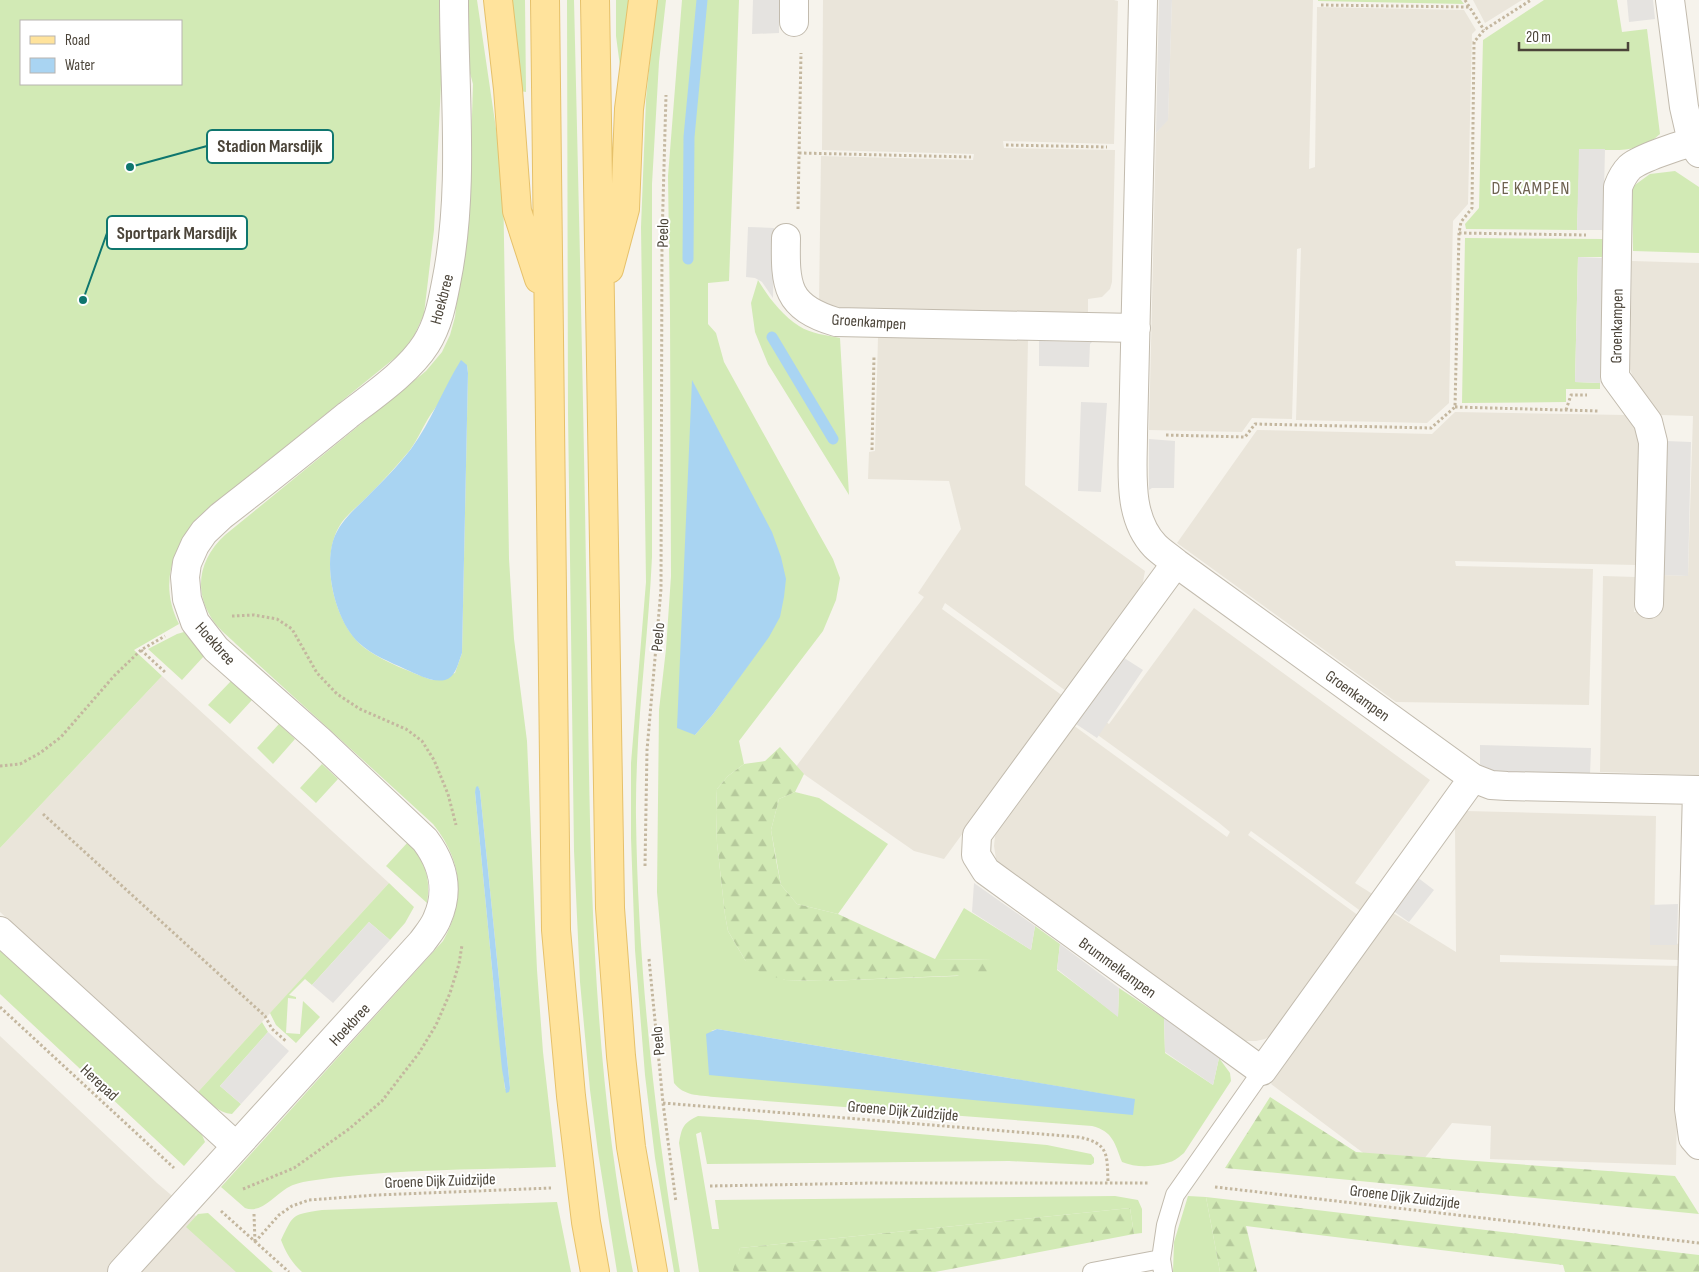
<svg xmlns="http://www.w3.org/2000/svg" width="1699" height="1272" viewBox="0 0 1699 1272" font-family="'Sofia Sans Condensed',sans-serif">
  <style>
    .residential { fill: #eae5da }
    .grass { fill: #d2eab5; fill-rule: evenodd }
    .forest { fill: url(#forest-firs) }
    .parking { fill: #e5e3e0 }
    .water { fill: #a9d4f2 }
    .lines { fill: none; stroke-linecap: round; stroke-linejoin: round }
    .stream { stroke: #a9d4f2; stroke-width: 11 }
    .service-casing { stroke: #c2bbae; stroke-width: 20 }
    .minor-casing { stroke: #c2bbae; stroke-width: 30 }
    .primary-casing { stroke: #e6c16a; stroke-width: 30 }
    .path { stroke: #c4b79f; stroke-width: 3; stroke-dasharray: 2.5 2.5; stroke-linecap: butt }
    .service { stroke: #fff; stroke-width: 18 }
    .minor { stroke: #fff; stroke-width: 28 }
    .primary { stroke: #ffe39c; stroke-width: 28 }
    .labels { text-anchor: middle; stroke-width: 4; stroke-linejoin: round; paint-order: stroke }
    .street-label { font-size: 16px; fill: #4b4439; stroke: #fff }
    .neighbourhood-label { font-size: 18px; letter-spacing: 1px; fill: #6e6250; stroke: #fff }
    .leader { fill: none; stroke: #0f766e; stroke-width: 2 }
    .callout-dot { fill: #0f766e; stroke: #fff; stroke-width: 2 }
    .callout { fill: #fff; stroke: #0f766e; stroke-width: 2 }
    .callout-label { font-size: 18px; text-anchor: middle; font-weight: bold; fill: #4b4439 }
  </style>
  <defs>
    <pattern id="forest-firs" width="22" height="20" patternUnits="userSpaceOnUse" patternTransform="scale(1.25)"><rect width="22" height="20" fill="#d2eab5"/><path d="M5 1l3.5 6h-7zM16 11l3.5 6h-7z" fill="#b6ca9c"/></pattern>
  </defs>
  <rect width="100%" height="100%" fill="#f6f3ec"/>
  <!-- residential -->
  <path class="residential" d="M 823,0 L 1114,0 L 1118,1 L 1114,144 L 1003,141 L 1004,148 L 1115,150 L 1112,282 L 1110,289 L 1102,297 L 1088,299 L 1088,313 L 840,309 L 819,302 L 821,156 L 973,160 L 974,154 L 822,150 Z
    M 1172,0 L 1313,0 L 1309,169 L 1315,167 L 1317,7 L 1464,10 L 1476,30 L 1472,34 L 1468,204 L 1453,221 L 1449,403 L 1427,423 L 1296,420 L 1301,248 L 1297,249 L 1292,419 L 1252,418 L 1242,432 L 1149,430 L 1156,133 L 1168,119 Z
    M 1473,0 L 1522,0 L 1485,23 Z
    M 1632,261 L 1699,263 L 1699,775 L 1600,772 L 1603,576 L 1636,577 L 1634,612 L 1661,612 L 1662,575 L 1688,576 L 1693,416 L 1661,415 L 1634,380 L 1630,369 Z
    M 878,337 L 1028,340 L 1025,485 L 1145,571 L 1142,587 L 1066,691 L 945,603 L 942,609 L 1063,696 L 944,859 L 914,851 L 795,768 L 924,597 L 918,593 L 961,529 L 949,481 L 868,479 L 869,452 L 875,451 Z
    M 1455,412 L 1625,415 L 1637,430 L 1639,442 L 1636,565 L 1455,561 L 1456,566 L 1593,569 L 1589,705 L 1396,702 L 1177,543 L 1257,430 L 1432,434 Z
    M 1194,608 L 1430,780 L 1355,883 L 1374,895 L 1362,912 L 1251,831 L 1248,835 L 1359,916 L 1276,1032 L 1265,1039 L 1256,1041 L 1246,1041 L 1233,1035 L 1005,870 L 996,859 L 994,846 L 995,836 L 999,829 L 1073,725 L 1227,837 L 1230,832 L 1218,822 L 1077,720 L 1086,707 L 1109,724 Z
    M 162,676 L 389,883 L 198,1092 L 0,912 L 0,848 Z
    M 1466,811 L 1656,816 L 1654,942 L 1681,944 L 1679,960 L 1500,955 L 1500,962 L 1680,966 L 1676,1165 L 1490,1159 L 1491,1126 L 1452,1123 L 1424,1159 L 1370,1158 L 1271,1084 L 1393,913 L 1456,952 L 1455,825 Z
    M 0,1036 L 157,1183 L 262,1272 L 0,1272 Z"/>
  <!-- grass -->
  <path class="grass" d="M 0,0 L 445,0 L 434,230 L 424,314 L 414,336 L 401,353 L 197,518 C 172,551 159,584 179,624 L 134,650 L 162,676 L 0,848 ZM 21,21 L 181,21 L 181,84 L 21,84 Z
    M 466,0 L 477,0 L 503,176 L 509,559 L 514,639 L 527,741 L 537,970 L 543,1052 L 556,1167 C 474,1170 390,1169 309,1181 C 301,1182 294,1184 287,1188 C 274,1196 261,1214 245,1208 L 221,1187 L 443,941 C 466,900 463,861 433,824 L 236,644 C 229,637 220,630 214,622 C 193,592 198,560 225,535 L 426,371 L 442,352 L 450,335 L 455,317 L 463,245 L 469,210 L 473,84 L 468,66 ZM 467,365 L 468,373 L 462,653 L 455,673 L 432,680 C 411,672 373,658 358,642 C 332,615 319,554 342,522 C 349,513 358,506 366,498 C 381,483 396,467 410,450 C 418,439 423,426 431,414 C 442,398 455,382 467,365 ZM 478,787 L 480,791 L 510,1088 L 505,1089 L 494,989 L 475,792 Z
    M 509,0 L 525,0 L 526,92 L 520,91 Z
    M 567,0 L 574,0 C 579,211 584,423 587,634 C 590,847 590,1063 633,1272 L 617,1272 L 598,1152 L 590,1090 L 580,982 L 574,851 L 568,413 Z
    M 616,0 L 630,0 L 622,81 L 616,36 Z
    M 656,0 L 666,0 L 659,62 L 652,184 L 652,557 C 648,644 635,730 636,817 C 638,970 655,1121 680,1272 L 674,1272 L 655,1158 L 645,1075 L 635,950 L 631,838 L 631,763 L 646,582 L 641,227 L 646,99 Z
    M 682,0 L 739,0 L 729,281 L 708,283 L 708,324 L 716,333 L 724,362 L 819,534 L 833,559 L 840,578 L 836,600 L 823,631 L 739,741 L 744,764 L 728,776 L 717,789 L 716,812 L 717,843 L 725,915 L 728,931 L 745,960 L 785,980 L 824,981 L 957,976 L 992,960 L 935,959 L 964,908 L 1031,950 L 1035,926 L 1060,944 L 1057,970 L 1118,1016 L 1119,988 L 1164,1018 L 1165,1053 L 1213,1085 L 1219,1058 L 1230,1073 L 1231,1081 L 1184,1153 C 1180,1156 1175,1161 1170,1162 C 1156,1167 1136,1168 1122,1162 C 1115,1144 1113,1131 1092,1126 L 714,1097 C 698,1095 684,1096 674,1083 L 657,892 L 659,710 L 666,649 L 671,576 L 670,314 L 668,176 ZM 692,381 L 709,414 L 753,658 L 713,714 L 695,735 ZM 717,1029 L 1134,1099 L 711,1031 Z
    M 1318,0 L 1461,0 L 1464,4 L 1318,1 Z
    M 1544,0 L 1617,0 L 1622,32 L 1647,29 L 1660,134 C 1637,156 1609,149 1580,149 L 1577,230 L 1466,229 L 1465,224 L 1479,208 L 1483,40 Z
    M 1675,171 L 1699,187 L 1699,253 L 1633,251 L 1632,187 L 1650,174 Z
    M 1465,238 L 1603,239 L 1603,257 L 1578,257 L 1575,382 L 1600,383 L 1600,389 L 1566,389 L 1566,402 L 1462,403 Z
    M 758,280 C 768,297 782,315 799,326 C 811,334 827,335 840,338 L 849,495 L 768,364 L 755,332 L 751,303 Z
    M 184,632 L 204,656 L 182,680 L 148,649 L 177,634 Z
    M 231,681 L 252,700 L 230,724 L 208,705 Z
    M 279,724 L 295,739 L 273,764 L 257,748 Z
    M 322,764 L 338,779 L 316,803 L 300,788 Z
    M 795,792 L 819,798 L 888,844 L 838,914 L 797,904 L 781,885 L 771,830 L 779,799 Z
    M 408,842 C 425,863 431,876 427,903 L 386,866 Z
    M 389,883 L 414,907 L 405,923 L 390,940 L 369,922 L 312,985 L 305,979 L 289,995 L 296,997 L 296,999 L 288,998 L 286,1033 L 300,1034 L 303,1001 L 320,1017 L 296,1043 L 276,1025 L 270,1013 Z
    M 0,950 L 200,1130 L 205,1142 L 184,1166 L 0,994 Z
    M 262,1022 L 268,1032 L 220,1086 L 241,1104 L 232,1114 C 218,1113 208,1101 198,1092 Z
    M 698,1116 L 746,1119 L 1047,1145 L 1091,1154 L 1094,1158 L 1094,1163 L 1091,1165 L 1009,1161 L 707,1164 L 701,1132 L 696,1134 L 712,1229 L 719,1229 L 715,1200 L 1115,1196 L 1138,1200 L 1142,1209 L 1142,1233 L 1134,1234 L 1130,1208 L 740,1248 L 734,1272 L 699,1272 L 679,1143 C 682,1127 683,1123 698,1116 Z
    M 1188,1196 L 1206,1197 L 1220,1272 L 1173,1272 L 1174,1242 Z
    M 557,1202 L 571,1272 L 302,1272 C 292,1263 286,1253 281,1240 C 294,1213 292,1215 322,1210 Z
    M 208,1213 L 273,1272 L 236,1272 L 186,1227 L 198,1214 Z"/>
  <!-- forest -->
  <path class="forest" d="M 780,747 L 804,774 L 795,792 L 779,799 L 771,830 L 776,860 L 781,885 L 797,904 L 838,914 L 935,959 L 992,960 L 996,974 L 824,981 L 785,980 L 761,973 L 745,960 L 728,931 L 725,915 L 717,843 L 716,812 L 717,789 L 728,776 L 744,764 L 765,761 Z
    M 1270,1097 L 1356,1152 L 1675,1176 L 1699,1214 L 1225,1168 Z
    M 1206,1197 L 1699,1255 L 1699,1272 L 1565,1272 L 1563,1265 L 1246,1226 L 1257,1272 L 1220,1272 Z
    M 1130,1208 L 1134,1234 L 935,1272 L 734,1272 L 733,1270 L 740,1248 Z"/>
  <!-- parking -->
  <path class="parking" d="M 753,0 L 779,0 L 779,33 L 752,34 Z
    M 1159,0 L 1172,0 L 1168,120 L 1156,133 Z
    M 1627,0 L 1653,0 L 1655,19 L 1629,22 Z
    M 1579,149 L 1605,149 L 1603,232 L 1602,230 L 1577,230 Z
    M 748,227 L 774,228 L 773,298 L 762,282 L 755,278 L 746,277 Z
    M 1604,256 L 1600,383 L 1575,382 L 1578,257 L 1601,258 Z
    M 1039,341 L 1092,342 L 1090,344 L 1089,367 L 1039,366 Z
    M 1081,402 L 1107,403 L 1101,492 L 1078,491 Z
    M 1149,439 L 1175,441 L 1174,488 L 1152,488 L 1149,490 Z
    M 1666,441 L 1691,442 L 1688,576 L 1662,575 Z
    M 1121,656 L 1143,670 L 1097,738 L 1076,724 Z
    M 1480,745 L 1591,748 L 1590,775 L 1480,773 Z
    M 1417,877 L 1434,890 L 1409,922 L 1392,910 Z
    M 974,883 L 1035,926 L 1031,950 L 972,912 Z
    M 1678,904 L 1677,945 L 1650,945 L 1650,905 Z
    M 369,922 L 390,940 L 333,1003 L 312,985 Z
    M 1060,944 L 1119,988 L 1118,1017 L 1057,969 Z
    M 1164,1018 L 1219,1058 L 1213,1085 L 1165,1052 Z
    M 268,1032 L 289,1051 L 241,1104 L 220,1086 Z"/>
  <!-- water -->
  <path class="water" d="M 461,360 L 467,365 L 468,373 L 462,653 C 458,663 456,677 445,680 C 432,683 417,674 405,669 C 390,662 372,655 359,643 C 336,622 324,571 333,541 C 339,522 354,510 367,497 C 382,482 398,466 411,449 C 431,422 443,389 461,360 Z
    M 692,380 L 772,532 L 781,557 L 786,579 L 784,597 L 780,617 L 769,637 L 740,677 L 713,714 L 695,735 L 677,728 Z
    M 478,786 L 480,791 L 510,1088 L 509,1092 L 506,1093 L 502,1069 L 494,989 L 475,792 L 476,787 Z
    M 717,1029 L 1135,1099 L 1133,1115 L 709,1075 L 706,1034 Z"/>
  <g class="lines">
    <!-- stream -->
    <path class="stream" d="M 688,259 L 689,137 L 702,0
      M 772,337 L 833,439"/>
    <!-- service casing -->
    <g class="service-casing">
      <path id="service" d="M 1092,1272 L 1161,1259
        M 1163,1272 L 1161,1259 L 1166,1225 L 1175,1195 L 1262,1071"/>
    </g>
    <!-- minor casing -->
    <g class="minor-casing">
      <path id="minor" d="M 1143,0 L 1133,434 C 1133,471 1127,517 1155,546 C 1161,552 1169,557 1176,563 L 1473,778 L 1491,785 L 1507,786 L 1699,790
        M 1670,0 L 1684,107 L 1692,142 L 1699,153
        M 794,22 L 794,0
        M 786,238 C 785,286 786,307 836,322 L 1136,328
        M 1176,563 L 977,835 L 976,855 L 986,871 L 1262,1071 L 1473,778
        M 1649,604 L 1653,442 L 1648,422 L 1615,377 L 1618,187 C 1621,179 1624,173 1630,167 C 1641,158 1678,146 1692,142
        M 1697,790 L 1689,1109 L 1693,1138 L 1699,1145
        M 0,931 L 236,1146
        M 122,1272 L 422,942 C 427,935 434,927 437,919 C 450,890 443,864 425,840 L 319,740 L 216,649 L 195,622 L 187,599 L 185,577 L 187,563 L 195,545 L 204,532 L 221,516 C 264,483 306,449 348,415 C 374,395 409,371 426,344 C 438,325 442,304 446,283 C 465,190 454,94 454,0"/>
    </g>
    <!-- primary casing -->
    <g class="primary-casing">
      <path id="primary" d="M 498,0 L 508,89 L 517,211 L 539,279
        M 545,0 L 556,930 L 571,1096 L 586,1222 L 595,1272
        M 595,0 L 610,908 L 621,1056 L 631,1147 L 653,1272
        M 609,269 L 625,209 L 629,109 L 643,0"/>
    </g>
    <!-- path -->
    <path class="path" d="M 1465,0 L 1484,30
      M 1321,5 L 1469,7
      M 1006,145 L 1107,147
      M 799,153 L 971,157
      M 798,209 L 801,53
      M 1459,233 L 1586,235
      M 1455,407 L 1599,411
      M 1566,410 L 1571,395 L 1587,395
      M 1166,435 L 1245,437 L 1255,424 L 1431,428 L 1455,407 L 1459,233 L 1461,222 L 1472,208 L 1474,42 L 1484,30 L 1531,0
      M 872,450 L 874,356
      M 232,616 L 254,615 L 277,619 L 292,629 L 317,673 L 337,694 L 360,709 L 406,729 L 422,741 L 434,760 L 448,794 L 456,825
      M 141,650 L 166,673
      M 0,766 L 20,764 L 40,753 L 61,737 L 114,676 L 141,650 L 165,636
      M 43,814 L 265,1016 L 272,1029 L 287,1042
      M 645,866 L 647,750 L 661,589 L 662,239 L 666,95
      M 649,959 L 663,1103 L 676,1202
      M 0,1007 L 174,1168
      M 663,1103 L 1078,1137 C 1109,1143 1107,1154 1108,1182
      M 710,1186 L 874,1183 L 1149,1183
      M 1215,1187 L 1699,1243
      M 243,1189 L 294,1168 L 349,1129 L 382,1101 L 419,1053 L 436,1025 L 450,993 L 459,964 L 462,945
      M 221,1211 L 289,1272
      M 254,1214 L 255,1242
      M 255,1242 L 279,1215 L 292,1206 L 309,1200 L 376,1195 L 551,1188"/>
    <!-- service -->
    <use href="#service" class="service"/>
    <!-- minor -->
    <use href="#minor" class="minor"/>
    <!-- primary -->
    <use href="#primary" class="primary"/>
  </g>
  <g class="labels">
    <!-- street labels -->
    <g class="street-label">
      <text transform="translate(662 233) rotate(-89)" y="6">Peelo</text>
      <text transform="translate(441 299) rotate(-75)" y="6">Hoekbree</text>
      <text transform="translate(869 321) rotate(4)" y="6">Groenkampen</text>
      <text transform="translate(1616 326) rotate(-89)" y="6">Groenkampen</text>
      <text transform="translate(657 637) rotate(-85)" y="6">Peelo</text>
      <text transform="translate(216 643) rotate(48)" y="6">Hoekbree</text>
      <text transform="translate(1358 695) rotate(36)" y="6">Groenkampen</text>
      <text transform="translate(1118 967) rotate(36)" y="6">Brummelkampen</text>
      <text transform="translate(349 1024) rotate(-47)" y="6">Hoekbree</text>
      <text transform="translate(657 1041) rotate(-96)" y="6">Peelo</text>
      <text transform="translate(100 1082) rotate(43)" y="6">Herepad</text>
      <text transform="translate(903 1110) rotate(5)" y="6">Groene Dijk Zuidzijde</text>
      <text transform="translate(440 1180) rotate(-2)" y="6">Groene Dijk Zuidzijde</text>
      <text transform="translate(1405 1196) rotate(7)" y="6">Groene Dijk Zuidzijde</text>
    </g>
    <!-- neighbourhood labels -->
    <g class="neighbourhood-label">
      <text x="1531" y="194">DE KAMPEN</text>
    </g>
  </g>
  <!-- callouts -->
  <path class="leader" d="M130 167L207 146M83 300L107 233"/>
  <g class="callout-dot">
    <circle cx="130" cy="167" r="5"/>
    <circle cx="83" cy="300" r="5"/>
  </g>
  <g class="callout">
    <rect x="207" y="130" width="126" height="33" rx="5"/>
    <rect x="107" y="216" width="140" height="33" rx="5"/>
  </g>
  <g class="callout-label">
    <text x="270" y="152">Stadion Marsdijk</text>
    <text x="177" y="239">Sportpark Marsdijk</text>
  </g>
  <!-- legend -->
  <rect x="20" y="20" width="162" height="65" fill="#ffffff" stroke="#b7b4b0"/>
  <rect x="30" y="36" width="25" height="8" fill="#ffe39c" stroke="#b7b4b0"/>
  <text x="65" y="45" font-size="15" fill="#4b4439">Road</text>
  <rect x="30" y="58" width="25" height="15" fill="#a9d4f2" stroke="#b7b4b0"/>
  <text x="65" y="70" font-size="15" fill="#4b4439">Water</text>
  <!-- scale -->
  <path d="M1519 42v8h109v-8" fill="none" stroke="#4b4439" stroke-width="2.5"/>
  <text x="1526" y="42" font-size="15" fill="#4b4439" stroke="#ffffff" stroke-width="4" paint-order="stroke">20 m</text>
</svg>
